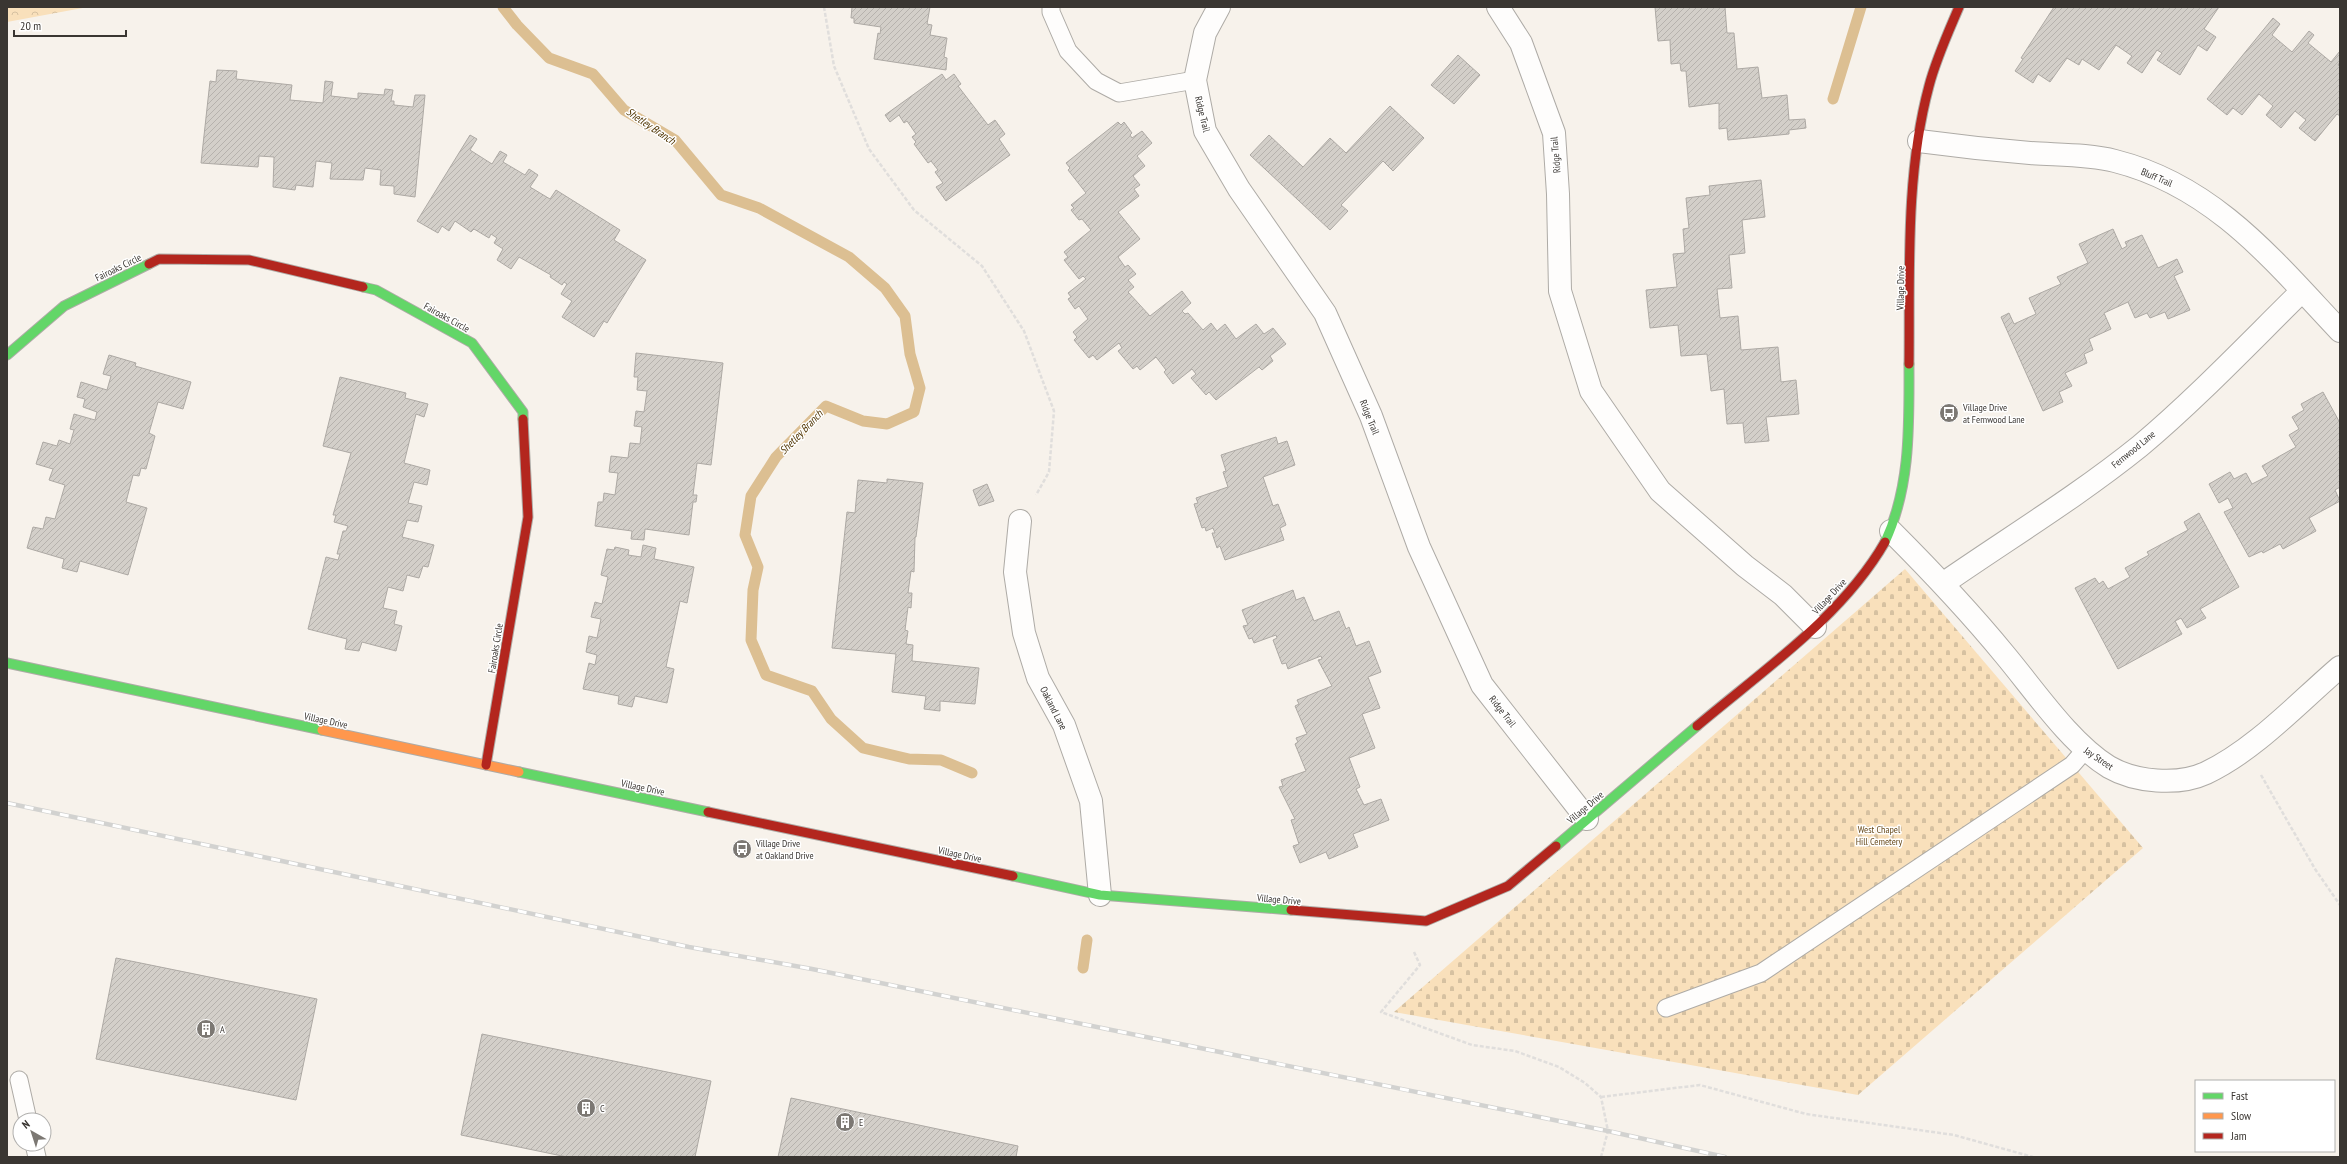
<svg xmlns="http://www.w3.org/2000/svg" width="2347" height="1164" viewBox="0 0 2347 1164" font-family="'PT Sans Narrow',sans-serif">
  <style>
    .cemetery { fill: url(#cemetery-stones) }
    .park { fill: url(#park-crowns) }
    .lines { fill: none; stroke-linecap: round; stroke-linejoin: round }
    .stream { stroke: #dcbf92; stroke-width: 11 }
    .building { fill: url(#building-hatch); stroke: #ada9a4 }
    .lane-casing { stroke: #aeaba6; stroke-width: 19 }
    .street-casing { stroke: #aeaba6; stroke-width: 24 }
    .fast-casing { stroke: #aeaba6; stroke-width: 11 }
    .slow-casing { stroke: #aeaba6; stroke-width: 11 }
    .jam-casing { stroke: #aeaba6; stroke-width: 11 }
    .path { stroke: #e0dedc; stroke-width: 2.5; stroke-dasharray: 4 2; stroke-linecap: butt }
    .lane { stroke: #fefdfc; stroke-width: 17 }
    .street { stroke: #fefdfc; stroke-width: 22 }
    .fast { stroke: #63d668; stroke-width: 9 }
    .slow { stroke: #ff974d; stroke-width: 9 }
    .jam { stroke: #b3261e; stroke-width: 9 }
    .rail-casing { stroke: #d2d2d0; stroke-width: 4.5 }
    .rail { stroke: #fff; stroke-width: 3; stroke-dasharray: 9; stroke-linecap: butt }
    .labels { text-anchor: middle; stroke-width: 3; stroke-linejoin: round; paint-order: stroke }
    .street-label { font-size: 10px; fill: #3a3632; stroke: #fff }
    .poi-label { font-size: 10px; fill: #3a3632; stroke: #fff; text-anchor: start }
    .park-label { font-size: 10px; fill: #6a4d1f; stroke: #fff }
    .water-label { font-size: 11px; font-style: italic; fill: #4f3400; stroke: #fff }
  </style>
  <defs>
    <pattern id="cemetery-stones" width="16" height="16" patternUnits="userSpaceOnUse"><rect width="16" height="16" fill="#f9e0bb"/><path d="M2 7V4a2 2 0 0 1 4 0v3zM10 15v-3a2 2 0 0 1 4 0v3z" fill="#d6c1a1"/></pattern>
    <pattern id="park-crowns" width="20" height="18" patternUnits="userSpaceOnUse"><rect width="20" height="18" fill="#f9e0bb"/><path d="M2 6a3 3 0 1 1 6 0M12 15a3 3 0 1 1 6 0" fill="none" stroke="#d6c1a1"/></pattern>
    <pattern id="building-hatch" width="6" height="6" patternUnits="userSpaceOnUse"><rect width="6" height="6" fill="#d3cfc9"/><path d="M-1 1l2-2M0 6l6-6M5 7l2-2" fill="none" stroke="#b6b2ad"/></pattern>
  </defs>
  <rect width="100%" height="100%" fill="#f7f2eb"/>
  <!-- cemetery -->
  <path class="cemetery" d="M 1905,569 L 2143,848 L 1858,1095 L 1394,1012 Z"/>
  <!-- park -->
  <path class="park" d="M 7,7 L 88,7 L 7,22 Z"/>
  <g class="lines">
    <!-- stream -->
    <path class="stream" d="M 503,7 L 517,25 L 549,58 L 593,74 L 624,110 L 675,140 L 721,195 L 759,208 L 849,257 L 885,288 L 905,316 L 910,354 L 920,388 L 914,412 L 887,424 L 863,421 L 826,406 L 776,457 L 751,496 L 745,535 L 758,567 L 753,590 L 751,640 L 766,675 L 812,691 L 831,719 L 863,748 L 909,759 L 941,760 L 972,773
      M 1833,99 L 1861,7
      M 1083,968 L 1087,940"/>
  </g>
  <!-- building -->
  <path class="building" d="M 852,7 L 930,7 L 927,24 L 932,25 L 930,35 L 947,38 L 944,57 L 947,58 L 946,70 L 874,59 L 878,33 L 880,34 L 881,27 L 854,23 L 854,18 L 851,18 Z
    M 1655,7 L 1725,7 L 1727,33 L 1734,33 L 1737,69 L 1758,67 L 1762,98 L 1787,95 L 1789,120 L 1805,119 L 1806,128 L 1789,130 L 1789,134 L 1728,140 L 1727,128 L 1719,129 L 1719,103 L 1689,107 L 1686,71 L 1681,71 L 1680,63 L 1671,64 L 1670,40 L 1658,41 Z
    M 2054,7 L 2219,7 L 2204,29 L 2216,37 L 2207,51 L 2198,45 L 2180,75 L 2157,60 L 2162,53 L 2157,50 L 2142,73 L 2127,63 L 2132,56 L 2116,45 L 2099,70 L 2082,59 L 2079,65 L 2067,58 L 2050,82 L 2038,74 L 2033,83 L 2015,71 L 2023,59 L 2021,58 Z
    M 2273,18 L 2280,24 L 2272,35 L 2292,52 L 2309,31 L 2314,35 L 2308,43 L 2331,62 L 2340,51 L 2340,62 L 2338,65 L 2340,66 L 2340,116 L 2337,114 L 2315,141 L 2299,128 L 2306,120 L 2295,111 L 2281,128 L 2266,115 L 2273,106 L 2259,94 L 2242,115 L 2233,108 L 2227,115 L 2207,99 Z
    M 1458,55 L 1480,75 L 1454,104 L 1431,85 Z
    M 217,70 L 237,71 L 236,79 L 292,85 L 290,100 L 323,103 L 325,81 L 333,82 L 331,96 L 358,99 L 358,93 L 384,95 L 385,89 L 393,90 L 391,101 L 394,101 L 394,105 L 413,107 L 415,95 L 425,95 L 415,197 L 394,194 L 394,186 L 380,185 L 381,170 L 365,168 L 363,180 L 330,179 L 332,163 L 316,161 L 313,187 L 296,185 L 295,190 L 273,187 L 274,157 L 259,156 L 258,167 L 201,163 L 210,81 L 216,82 Z
    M 942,74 L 946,80 L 954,74 L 961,84 L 958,86 L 988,125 L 995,120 L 1005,134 L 999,139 L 1010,155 L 946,201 L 936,187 L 943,183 L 935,172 L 938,170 L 931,161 L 928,163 L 914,144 L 916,142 L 912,137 L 916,134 L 907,121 L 904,123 L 899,115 L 890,122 L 885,115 Z
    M 1390,106 L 1424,138 L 1393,171 L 1383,161 L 1341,205 L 1348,211 L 1330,230 L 1250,155 L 1269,135 L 1303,167 L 1330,138 L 1346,153 Z
    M 1118,122 L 1121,125 L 1124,122 L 1132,133 L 1130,135 L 1132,138 L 1142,131 L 1152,143 L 1137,156 L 1145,166 L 1133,176 L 1140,185 L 1134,189 L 1139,196 L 1118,212 L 1140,239 L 1118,257 L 1125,267 L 1128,265 L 1136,274 L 1128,280 L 1134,287 L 1128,292 L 1150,316 L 1182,291 L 1191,303 L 1182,311 L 1185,314 L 1188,313 L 1203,330 L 1211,323 L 1217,331 L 1225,324 L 1236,339 L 1256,324 L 1264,334 L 1273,328 L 1286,344 L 1270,356 L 1273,361 L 1262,370 L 1259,367 L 1216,400 L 1209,392 L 1206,395 L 1191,378 L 1196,374 L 1192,369 L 1173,384 L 1164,372 L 1166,370 L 1156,357 L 1140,370 L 1137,366 L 1133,369 L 1118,351 L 1122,348 L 1119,343 L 1097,360 L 1093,355 L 1089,358 L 1074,340 L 1077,337 L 1073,332 L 1088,319 L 1079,306 L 1075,309 L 1068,299 L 1071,297 L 1068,293 L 1086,279 L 1083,276 L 1079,279 L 1064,260 L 1068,257 L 1064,252 L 1091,230 L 1082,219 L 1079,220 L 1071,210 L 1074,208 L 1071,205 L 1086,193 L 1068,170 L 1070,168 L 1066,163 Z
    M 470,135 L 477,139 L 470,150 L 492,164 L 500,151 L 507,155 L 503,162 L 525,175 L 529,169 L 538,175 L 530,187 L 550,199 L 556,190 L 620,230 L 614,240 L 646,260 L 607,323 L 604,321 L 594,337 L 562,317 L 572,301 L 561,294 L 567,284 L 564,282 L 562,285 L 550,277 L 551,275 L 519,257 L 511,269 L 497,260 L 503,249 L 494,243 L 497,238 L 491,234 L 489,238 L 474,229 L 471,232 L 455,221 L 449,231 L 442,226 L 438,233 L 417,221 Z
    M 1761,180 L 1765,217 L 1742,220 L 1745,253 L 1729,255 L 1732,288 L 1717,289 L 1720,318 L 1738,316 L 1741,350 L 1778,347 L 1781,382 L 1796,380 L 1799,414 L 1766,417 L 1769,441 L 1745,443 L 1743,423 L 1727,424 L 1724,389 L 1711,391 L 1707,354 L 1681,356 L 1678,325 L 1650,328 L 1646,290 L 1677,287 L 1673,254 L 1685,253 L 1683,229 L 1689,228 L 1686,198 L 1710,195 L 1709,186 Z
    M 2113,229 L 2122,249 L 2127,246 L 2125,242 L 2142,235 L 2158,268 L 2177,259 L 2183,272 L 2174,276 L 2190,310 L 2168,319 L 2165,312 L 2150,318 L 2147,313 L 2135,318 L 2128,302 L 2104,313 L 2111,329 L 2089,339 L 2093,350 L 2084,354 L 2087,363 L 2065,373 L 2072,386 L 2059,392 L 2063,402 L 2043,411 L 2001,317 L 2009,313 L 2014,324 L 2036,314 L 2029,298 L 2061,284 L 2057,277 L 2088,263 L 2079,244 Z
    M 636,353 L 723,363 L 711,465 L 697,463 L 693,495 L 697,495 L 696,502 L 693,502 L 689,535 L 645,529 L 644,540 L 631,539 L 632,531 L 595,526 L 598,502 L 603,502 L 604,493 L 615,495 L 618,473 L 609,472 L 611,456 L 628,458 L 630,443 L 640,444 L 642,427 L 634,426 L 636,411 L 644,412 L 647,391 L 637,390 L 638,377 L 634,377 Z
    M 109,355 L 136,363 L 135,366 L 191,382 L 183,409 L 158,402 L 149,433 L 155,436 L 146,469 L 141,468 L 139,476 L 133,475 L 126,502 L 147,508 L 128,575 L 80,561 L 77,572 L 62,568 L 64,559 L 27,548 L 33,527 L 43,529 L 46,517 L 55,519 L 65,485 L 49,480 L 53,469 L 36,464 L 43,442 L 57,446 L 59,440 L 70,444 L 74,430 L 70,429 L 74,414 L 95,420 L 97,412 L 83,407 L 85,399 L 77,397 L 81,382 L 107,390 L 111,376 L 103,374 Z
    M 340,377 L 406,393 L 405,398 L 428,404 L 424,417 L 416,414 L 404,463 L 430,470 L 427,485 L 414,482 L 408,503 L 422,506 L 418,522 L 407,520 L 402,537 L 434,545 L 428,567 L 423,566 L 419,578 L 407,575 L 403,591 L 388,587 L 383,608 L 397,611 L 394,624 L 402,626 L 396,651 L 362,642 L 359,651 L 345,649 L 347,639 L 308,629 L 326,557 L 338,560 L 340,554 L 337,554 L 343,531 L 346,531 L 348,526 L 334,522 L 336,515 L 333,515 L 351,453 L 323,446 Z
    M 2323,392 L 2340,423 L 2340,487 L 2335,490 L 2340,501 L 2309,518 L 2316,531 L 2283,549 L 2280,544 L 2263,553 L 2262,551 L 2249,557 L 2224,512 L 2233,508 L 2228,498 L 2219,503 L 2209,484 L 2230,472 L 2234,479 L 2246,473 L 2252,484 L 2268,476 L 2262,466 L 2296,447 L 2289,435 L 2299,429 L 2292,417 L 2304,410 L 2301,404 Z
    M 1276,437 L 1278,444 L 1287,441 L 1295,465 L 1263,477 L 1273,506 L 1278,504 L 1286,525 L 1280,528 L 1284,540 L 1225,560 L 1220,546 L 1217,548 L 1212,533 L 1215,533 L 1213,528 L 1206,531 L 1205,527 L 1202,528 L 1194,504 L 1198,503 L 1196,498 L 1228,487 L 1223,472 L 1226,471 L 1221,455 Z
    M 887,479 L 923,483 L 916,537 L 915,537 L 914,572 L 911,571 L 908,593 L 912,593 L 911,608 L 908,607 L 905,630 L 908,631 L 906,644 L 913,645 L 912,661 L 979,668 L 975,704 L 940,701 L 940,711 L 924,709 L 926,696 L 892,692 L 896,654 L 832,648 L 847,512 L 855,513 L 858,480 L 887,483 Z
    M 987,484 L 994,501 L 979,506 L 973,490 Z
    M 2199,513 L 2239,587 L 2200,609 L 2206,618 L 2187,628 L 2181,618 L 2175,621 L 2182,634 L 2118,669 L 2075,588 L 2095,578 L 2099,584 L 2103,581 L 2108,589 L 2130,577 L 2125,568 L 2149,555 L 2147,552 L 2188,530 L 2184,522 Z
    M 643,545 L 656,548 L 654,559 L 694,567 L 687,603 L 680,601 L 666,667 L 674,669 L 667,703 L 635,696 L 632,707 L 618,704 L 619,696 L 583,689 L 589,663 L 595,665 L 597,655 L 586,652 L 589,636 L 597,638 L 601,619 L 591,617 L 595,602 L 602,604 L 608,577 L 601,575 L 607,549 L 614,550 L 615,547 L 629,550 L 628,555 L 641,557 Z
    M 1293,590 L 1296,600 L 1304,597 L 1314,621 L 1339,611 L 1346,629 L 1349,627 L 1356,646 L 1369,641 L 1381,672 L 1368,677 L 1380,708 L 1362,714 L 1375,748 L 1349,758 L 1360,787 L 1356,789 L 1364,805 L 1381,799 L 1389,820 L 1353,834 L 1358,847 L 1329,859 L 1326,852 L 1300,863 L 1293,846 L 1299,844 L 1291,820 L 1295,819 L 1279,787 L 1283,786 L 1281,780 L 1306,771 L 1295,744 L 1298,742 L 1296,738 L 1307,734 L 1295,706 L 1299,704 L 1297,700 L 1332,686 L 1318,660 L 1322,659 L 1321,656 L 1288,669 L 1286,663 L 1282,664 L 1273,640 L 1277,638 L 1276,635 L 1254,643 L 1252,638 L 1249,639 L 1243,626 L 1248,625 L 1242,610 Z
    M 116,958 L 317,999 L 296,1100 L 96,1059 Z
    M 482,1034 L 711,1081 L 695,1157 L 567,1157 L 461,1135 Z
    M 791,1098 L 1018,1146 L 1016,1157 L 778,1157 Z"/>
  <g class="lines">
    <!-- lane casing -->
    <g class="lane-casing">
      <path id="lane" d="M 1051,7 L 1051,12 L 1068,51 L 1096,81 L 1119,93 L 1195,80
        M 1666,1008 L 1761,973 L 2072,765 L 2085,750
        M 19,1080 L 28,1120
        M 34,1144 L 37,1157"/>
    </g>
    <!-- street casing -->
    <g class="street-casing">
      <path id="street" d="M 1219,7 L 1205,33 L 1195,80 L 1205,131 L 1239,189 L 1325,313 L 1371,416 L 1419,547 L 1482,685 L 1587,819
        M 1498,7 L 1521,43 L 1554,133 L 1558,194 L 1560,291 L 1591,391 L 1660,491 L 1745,566 L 1783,595 L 1815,627
        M 1919,141 C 1956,146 1993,150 2030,153 C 2058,155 2088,154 2115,161 C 2214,186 2273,260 2340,331
        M 1020,521 L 1015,572 L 1024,633 L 1038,678 L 1064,725 L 1091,801 L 1100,895
        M 1891,531 C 1931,571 1969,611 2005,655 C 2035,691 2070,743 2109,767 C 2135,782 2178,786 2206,773 C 2255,750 2299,702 2340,667
        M 1944,583 C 2009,538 2078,496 2140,446 C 2197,398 2249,343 2302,291"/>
    </g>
    <!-- fast casing -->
    <g class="fast-casing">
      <path id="fast" d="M 363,287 L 376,290 L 472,343 L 523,412 L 523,419
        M 7,355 L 64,306 L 149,264
        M 1885,542 C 1911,486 1909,425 1909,364
        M 7,663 L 322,730
        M 519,772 L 708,812
        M 1556,846 L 1697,726
        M 1013,876 L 1100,895 L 1291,910"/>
    </g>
    <!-- slow casing -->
    <g class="slow-casing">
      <path id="slow" d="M 322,730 L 519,772"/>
    </g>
    <!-- jam casing -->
    <g class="jam-casing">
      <path id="jam" d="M 149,264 L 159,259 L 249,260 L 363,287
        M 1909,364 C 1910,273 1905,175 1929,86 C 1936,59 1948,33 1959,7
        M 1697,726 C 1762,671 1842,617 1885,542
        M 486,765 L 528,517 L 523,419
        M 708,812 L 1013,876
        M 1291,910 L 1426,921 L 1508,886 L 1556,846"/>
    </g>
    <!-- path -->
    <path class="path" d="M 824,7 L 834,66 L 869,149 L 914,210 L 982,266 L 1024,331 L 1054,411 L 1049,472 L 1036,495
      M 2261,775 L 2315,869 L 2340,905
      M 1414,952 L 1420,965 L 1381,1012 L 1472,1045 L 1515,1051 L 1559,1067 L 1585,1083 L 1601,1097 L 1608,1131 L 1601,1157
      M 1601,1097 L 1700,1085 L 1806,1114 L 1954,1135 L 2033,1157"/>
    <!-- lane -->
    <use href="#lane" class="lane"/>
    <!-- street -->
    <use href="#street" class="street"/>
    <!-- fast -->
    <use href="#fast" class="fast"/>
    <!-- slow -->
    <use href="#slow" class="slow"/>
    <!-- jam -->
    <use href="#jam" class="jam"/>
    <!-- rail casing -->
    <g class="rail-casing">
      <path id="rail" d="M 7,803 L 689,947 L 812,969 L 1608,1131 L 1725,1157"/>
    </g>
    <!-- rail -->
    <use href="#rail" class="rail"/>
  </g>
  <!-- icons -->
  <defs>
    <g id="bus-disc" transform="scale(1)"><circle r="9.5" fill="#7c7873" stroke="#fff"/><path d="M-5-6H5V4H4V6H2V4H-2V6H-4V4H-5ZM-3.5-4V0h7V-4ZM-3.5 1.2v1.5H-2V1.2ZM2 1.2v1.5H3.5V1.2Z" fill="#fff"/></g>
    <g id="building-disc" transform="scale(1)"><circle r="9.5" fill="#7c7873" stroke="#fff"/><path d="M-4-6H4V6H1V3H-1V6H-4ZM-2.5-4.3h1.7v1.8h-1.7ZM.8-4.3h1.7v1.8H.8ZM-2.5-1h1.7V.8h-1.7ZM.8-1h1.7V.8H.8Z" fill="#fff"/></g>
  </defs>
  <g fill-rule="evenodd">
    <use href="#bus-disc" x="1949" y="413"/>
    <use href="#bus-disc" x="742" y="849"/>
    <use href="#building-disc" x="206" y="1029"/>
    <use href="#building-disc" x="586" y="1108"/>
    <use href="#building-disc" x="845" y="1122"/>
  </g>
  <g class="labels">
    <!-- street labels -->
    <g class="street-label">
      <text transform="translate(1203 114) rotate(76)" y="4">Ridge Trail</text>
      <text transform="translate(1555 155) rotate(-95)" y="4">Ridge Trail</text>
      <text transform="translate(2157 177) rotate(23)" y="4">Bluff Trail</text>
      <text transform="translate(118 267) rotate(-26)" y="4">Fairoaks Circle</text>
      <text transform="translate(1900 288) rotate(-89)" y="4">Village Drive</text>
      <text transform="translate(447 317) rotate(29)" y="4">Fairoaks Circle</text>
      <text transform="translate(1370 417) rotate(68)" y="4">Ridge Trail</text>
      <text transform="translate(2133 449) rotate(-39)" y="4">Fernwood Lane</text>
      <text transform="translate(1829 596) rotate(-47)" y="4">Village Drive</text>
      <text transform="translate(495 648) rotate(-81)" y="4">Fairoaks Circle</text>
      <text transform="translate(1054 708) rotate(63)" y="4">Oakland Lane</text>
      <text transform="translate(1503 711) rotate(52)" y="4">Ridge Trail</text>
      <text transform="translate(326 720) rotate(12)" y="4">Village Drive</text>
      <text transform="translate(2099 758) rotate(34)" y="4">Jay Street</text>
      <text transform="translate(643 787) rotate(12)" y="4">Village Drive</text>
      <text transform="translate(1585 807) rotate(-40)" y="4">Village Drive</text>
      <text transform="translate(960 854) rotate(12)" y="4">Village Drive</text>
      <text transform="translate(1279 899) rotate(5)" y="4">Village Drive</text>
    </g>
    <!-- poi labels -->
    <g class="poi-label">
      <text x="1963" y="411">Village Drive<tspan x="1963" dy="12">at Fernwood Lane</tspan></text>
      <text x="756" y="847">Village Drive<tspan x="756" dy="12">at Oakland Drive</tspan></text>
      <text x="220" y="1033">A</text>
      <text x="600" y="1112">C</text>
      <text x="859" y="1126">E</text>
    </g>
    <!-- park labels -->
    <g class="park-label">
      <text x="1879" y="833">West Chapel<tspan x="1879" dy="12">Hill Cemetery</tspan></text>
    </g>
    <!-- water labels -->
    <g class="water-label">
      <text transform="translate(651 126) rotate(34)" y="4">Shetley Branch</text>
      <text transform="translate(801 432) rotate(-46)" y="4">Shetley Branch</text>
    </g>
  </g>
  <!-- border -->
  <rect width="2347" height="1164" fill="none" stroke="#3a3632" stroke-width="16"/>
  <!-- legend -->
  <rect x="2195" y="1080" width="140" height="72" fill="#ffffff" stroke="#b0afad"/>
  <rect x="2203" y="1093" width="20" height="6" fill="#63d668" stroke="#b0afad"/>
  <text x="2231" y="1100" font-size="12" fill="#3a3632">Fast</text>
  <rect x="2203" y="1113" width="20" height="6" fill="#ff974d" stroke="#b0afad"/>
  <text x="2231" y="1120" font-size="12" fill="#3a3632">Slow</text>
  <rect x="2203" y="1133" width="20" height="6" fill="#b3261e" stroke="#b0afad"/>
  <text x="2231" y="1140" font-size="12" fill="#3a3632">Jam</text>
  <!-- north arrow -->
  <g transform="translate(32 1132) rotate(321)"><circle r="19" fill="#ffffff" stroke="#b0afad"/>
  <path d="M0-3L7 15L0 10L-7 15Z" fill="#7c7873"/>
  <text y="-6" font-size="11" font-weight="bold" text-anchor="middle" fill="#3a3632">N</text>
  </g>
  <!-- scale -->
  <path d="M14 30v6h112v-6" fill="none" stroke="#3a3632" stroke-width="2"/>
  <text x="20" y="30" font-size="12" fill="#3a3632" stroke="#ffffff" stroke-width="3" paint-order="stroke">20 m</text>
</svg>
